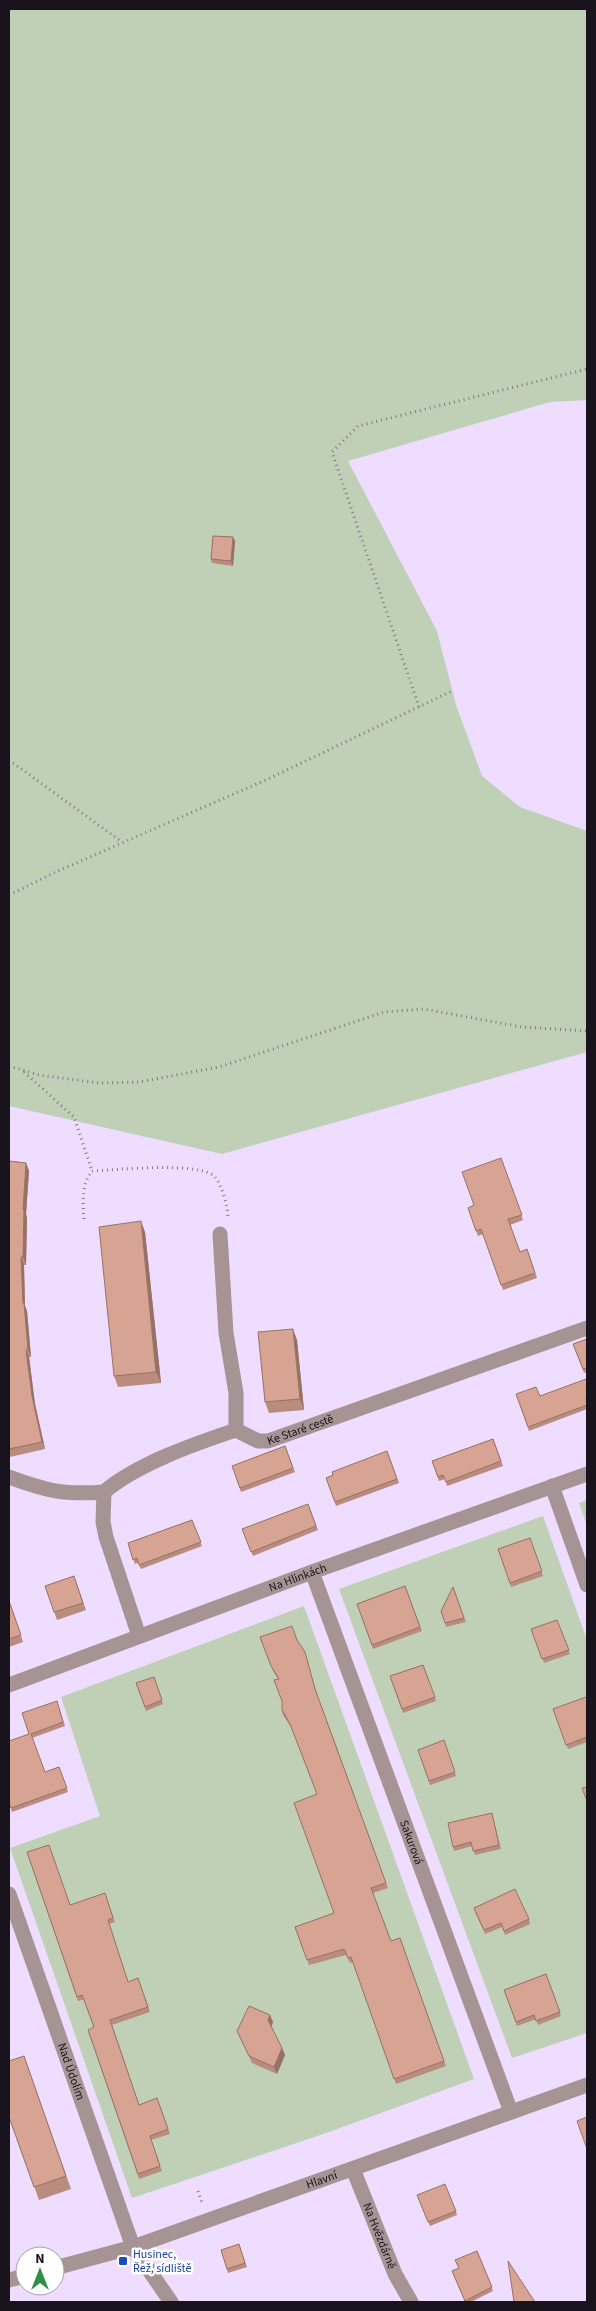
<svg xmlns="http://www.w3.org/2000/svg" width="596" height="2311" viewBox="0 0 596 2311" font-family="'Source Sans 3',sans-serif">
  <style>
    .green { fill: #bfd0b6 }
    .lines { fill: none; stroke-linecap: round; stroke-linejoin: round }
    .path { stroke: #83788e; stroke-width: 3; stroke-dasharray: 1 4; stroke-linecap: butt }
    .minor { stroke: #a69495; stroke-width: 15 }
    .wall { fill: #b98c7e }
    .shaded-wall { fill: #967266 }
    .building { fill: #d7a392; stroke: #967266 }
    .transit-dot { fill: #1a4fb4; stroke: #fff; stroke-width: 2 }
    .labels { text-anchor: middle; stroke-width: 5; stroke-linejoin: round; paint-order: stroke }
    .street-label { font-size: 12px; fill: #19131e; stroke: #fff }
    .transit-label { font-size: 12px; fill: #164399; stroke: #fff; text-anchor: start }
  </style>
  <rect width="100%" height="100%" fill="#eeddfe"/>
  <!-- green -->
  <path class="green" d="M 9,9 L 587,9 L 587,400 L 550,402 L 348,461 L 437,631 L 456,705 L 482,776 L 520,807 L 587,831 L 587,1052 L 222,1154 L 9,1106 Z
    M 587,1500 L 587,1526 L 579,1503 Z
    M 543,1516 L 587,1640 L 587,2033 L 512,2058 L 339,1589 Z
    M 304,1606 L 474,2079 L 329,2132 L 132,2198 L 10,1848 L 100,1816 L 61,1697 Z"/>
  <g class="lines">
    <!-- path -->
    <path class="path" d="M 419,707 L 332,452 L 358,426 L 587,369
      M 9,760 L 122,842
      M 9,895 L 58,871 L 268,779 L 452,691
      M 9,1066 L 39,1075 L 99,1083 L 139,1082 L 219,1067 L 384,1012 L 424,1009 L 522,1027 L 587,1031
      M 24,1072 L 74,1117 L 92,1171
      M 84,1219 C 83,1202 81,1185 92,1171 C 115,1170 201,1161 215,1177 C 222,1185 228,1208 228,1217
      M 198,2191 L 202,2203"/>
    <!-- minor -->
    <g class="minor">
      <path d="M 220,1234 L 226,1333 L 236,1393 L 236,1430"/>
      <path d="M 9,1477 C 47,1491 63,1495 104,1492"/>
      <path d="M 552,1486 L 587,1585"/>
      <path id="s1" d="M 312,1572 L 511,2112"/>
      <path id="s2" d="M 139,1636 L 106,1537 L 103,1522 L 104,1492 C 137,1464 194,1444 236,1430 L 258,1441 L 268,1441 L 587,1328"/>
      <path id="s3" d="M 9,1685 L 312,1572 L 587,1474"/>
      <path id="s4" d="M 9,1894 L 133,2247 L 171,2302"/>
      <path id="s5" d="M 353,2169 L 395,2274 L 411,2302"/>
      <path id="s6" d="M 55,2268 L 133,2247 L 587,2085"/>
      <path d="M 9,2280 L 25,2276"/>
    </g>
  </g>
  <!-- wall -->
  <path class="wall" d="M 233,537 L 235,541 L 233,566 L 212,563 L 211,559 Z
    M 501,1158 L 523,1220 L 510,1225 L 520,1252 L 527,1249 L 537,1278 L 503,1290 L 483,1234 L 478,1236 L 468,1208 L 474,1205 Z
    M 9,1161 L 26,1163 L 29,1171 L 26,1214 L 27,1218 L 26,1265 L 24,1265 L 25,1306 L 27,1311 L 31,1357 L 29,1357 L 35,1404 L 45,1449 L 10,1457 L 9,1453 Z
    M 145,1232 L 161,1383 L 118,1387 L 114,1376 Z
    M 587,1339 L 587,1372 L 584,1373 L 573,1344 Z
    M 297,1340 L 304,1410 L 269,1413 L 265,1402 Z
    M 587,1383 L 587,1409 L 529,1431 L 516,1394 L 540,1396 Z
    M 493,1439 L 503,1466 L 447,1486 L 445,1479 L 439,1481 L 432,1461 Z
    M 285,1446 L 295,1472 L 241,1492 L 232,1466 Z
    M 387,1451 L 399,1483 L 336,1506 L 326,1478 L 333,1475 Z
    M 308,1504 L 318,1530 L 253,1556 L 242,1529 Z
    M 192,1520 L 202,1546 L 141,1569 L 138,1563 L 135,1564 L 128,1543 Z
    M 530,1538 L 543,1576 L 511,1587 L 498,1549 Z
    M 74,1576 L 86,1610 L 57,1620 L 45,1586 Z
    M 405,1586 L 422,1631 L 373,1649 L 357,1604 Z
    M 453,1587 L 466,1622 L 446,1627 L 445,1623 Z
    M 9,1600 L 23,1642 L 9,1647 Z
    M 557,1620 L 570,1654 L 544,1663 L 531,1629 Z
    M 260,1637 L 297,1640 L 305,1652 L 317,1694 L 388,1888 L 373,1893 L 391,1941 L 400,1938 L 446,2066 L 396,2084 L 353,1962 L 350,1963 L 346,1955 L 309,1965 L 295,1927 L 334,1913 L 317,1794 L 292,1729 L 283,1715 L 282,1710 L 282,1701 L 278,1679 L 273,1671 Z
    M 423,1665 L 436,1701 L 403,1713 L 390,1676 Z
    M 154,1677 L 163,1704 L 146,1711 L 136,1683 Z
    M 587,1700 L 587,1742 L 568,1749 L 553,1709 Z
    M 57,1701 L 65,1726 L 32,1738 L 45,1772 L 59,1767 L 68,1792 L 12,1812 L 9,1802 L 29,1734 Z
    M 444,1740 L 456,1776 L 430,1785 L 418,1750 Z
    M 493,1817 L 501,1849 L 475,1855 L 472,1846 L 454,1851 L 453,1847 Z
    M 27,1852 L 70,1905 L 105,1893 L 115,1922 L 109,1924 L 128,1982 L 138,1978 L 150,2012 L 112,2025 L 139,2105 L 157,2098 L 170,2134 L 151,2140 L 162,2171 L 139,2179 L 88,2030 L 94,2027 L 84,1999 L 78,2001 Z
    M 475,1912 L 529,1919 L 530,1924 L 505,1935 L 502,1927 L 485,1934 Z
    M 546,1974 L 561,2016 L 538,2025 L 536,2019 L 517,2026 L 504,1990 Z
    M 273,2022 L 271,2026 L 282,2048 L 285,2055 L 277,2074 L 252,2063 L 237,2031 Z
    M 24,2056 L 71,2189 L 39,2200 L 9,2117 Z
    M 417,2195 L 456,2211 L 457,2215 L 430,2226 Z
    M 239,2244 L 247,2267 L 228,2273 L 221,2250 Z
    M 477,2251 L 493,2291 L 471,2302 L 465,2302 L 452,2271 L 458,2268 Z"/>
  <!-- shaded-wall -->
  <path class="shaded-wall" d="M 233,537 L 235,541 L 233,566 L 231,561 Z
    M 26,1163 L 29,1171 L 26,1214 L 27,1218 L 26,1265 L 23,1257 L 23,1210 Z
    M 141,1221 L 145,1232 L 161,1383 L 156,1372 Z
    M 21,1257 L 24,1265 L 25,1306 L 27,1311 L 31,1357 L 28,1349 L 23,1303 Z
    M 293,1329 L 297,1340 L 304,1410 L 300,1399 Z
    M 26,1350 L 29,1357 L 35,1404 L 45,1449 L 42,1442 L 32,1396 Z
    M 270,2015 L 273,2022 L 271,2028 L 268,2020 Z
    M 282,2048 L 285,2055 L 277,2074 L 274,2067 Z"/>
  <!-- building -->
  <path class="building" d="M 213,536 L 233,537 L 231,561 L 211,559 Z
    M 501,1158 L 522,1215 L 508,1219 L 520,1252 L 527,1249 L 535,1273 L 501,1285 L 481,1229 L 476,1231 L 468,1208 L 474,1205 L 462,1172 Z
    M 9,1161 L 26,1163 L 23,1210 L 24,1210 L 23,1257 L 21,1257 L 23,1303 L 24,1303 L 28,1349 L 26,1350 L 32,1396 L 42,1442 L 9,1449 Z
    M 141,1221 L 156,1372 L 114,1376 L 99,1227 Z
    M 293,1329 L 300,1399 L 265,1402 L 258,1332 Z
    M 587,1339 L 587,1368 L 583,1369 L 573,1344 Z
    M 586,1379 L 587,1383 L 587,1397 L 586,1398 L 587,1405 L 528,1427 L 516,1394 L 536,1387 L 540,1396 Z
    M 493,1439 L 501,1461 L 446,1482 L 443,1475 L 438,1477 L 432,1461 Z
    M 285,1446 L 293,1468 L 240,1488 L 232,1466 Z
    M 387,1451 L 397,1479 L 335,1502 L 326,1478 L 333,1475 L 332,1472 Z
    M 308,1504 L 316,1526 L 251,1552 L 242,1529 Z
    M 192,1520 L 201,1542 L 139,1565 L 137,1558 L 133,1560 L 128,1543 Z
    M 530,1538 L 542,1571 L 510,1583 L 498,1549 Z
    M 74,1576 L 83,1603 L 54,1612 L 45,1586 Z
    M 405,1586 L 420,1627 L 372,1645 L 357,1604 Z
    M 453,1587 L 464,1618 L 445,1623 L 441,1611 Z
    M 9,1601 L 21,1635 L 9,1639 Z
    M 557,1620 L 569,1650 L 542,1659 L 531,1629 Z
    M 292,1626 L 297,1640 L 305,1652 L 315,1689 L 386,1883 L 371,1888 L 391,1941 L 400,1938 L 444,2061 L 394,2079 L 351,1957 L 348,1958 L 344,1949 L 307,1960 L 295,1927 L 334,1913 L 294,1803 L 317,1794 L 290,1724 L 282,1710 L 282,1701 L 274,1680 L 279,1679 L 271,1666 L 260,1637 Z
    M 423,1665 L 435,1697 L 402,1709 L 390,1676 Z
    M 154,1677 L 162,1700 L 145,1707 L 136,1683 Z
    M 586,1697 L 587,1700 L 587,1737 L 566,1745 L 553,1709 Z
    M 57,1701 L 63,1722 L 31,1734 L 45,1772 L 59,1767 L 67,1788 L 11,1808 L 9,1802 L 9,1741 L 29,1734 L 22,1713 Z
    M 444,1740 L 455,1772 L 429,1781 L 418,1750 Z
    M 587,1787 L 587,1801 L 582,1788 Z
    M 492,1813 L 499,1845 L 473,1851 L 471,1842 L 453,1847 L 448,1823 Z
    M 49,1845 L 70,1905 L 105,1893 L 113,1918 L 108,1920 L 128,1982 L 138,1978 L 148,2007 L 110,2020 L 139,2105 L 157,2098 L 168,2129 L 150,2136 L 160,2166 L 138,2174 L 88,2030 L 94,2027 L 82,1995 L 77,1997 L 27,1852 Z
    M 515,1889 L 529,1919 L 504,1931 L 501,1923 L 484,1930 L 474,1908 Z
    M 546,1974 L 560,2012 L 536,2021 L 534,2015 L 516,2022 L 504,1990 Z
    M 249,2006 L 270,2015 L 268,2020 L 282,2048 L 274,2067 L 249,2056 L 237,2031 Z
    M 24,2056 L 66,2176 L 34,2187 L 9,2117 L 9,2061 Z
    M 587,2117 L 587,2149 L 577,2121 Z
    M 445,2184 L 456,2211 L 428,2222 L 417,2195 Z
    M 239,2244 L 245,2263 L 227,2269 L 221,2250 Z
    M 477,2251 L 492,2287 L 465,2301 L 452,2271 L 459,2268 L 455,2260 Z
    M 508,2261 L 535,2302 L 514,2302 Z"/>
  <!-- markers -->
  <rect class="transit-dot" x="118" y="2256" width="10" height="10" rx="2.5"/>
  <g class="labels">
    <!-- street labels -->
    <g class="street-label">
      <text dy="4" stroke="none"><textPath href="#s2" startOffset="365">Ke Staré cestě</textPath></text>
      <text dy="4" stroke="none"><textPath href="#s3" startOffset="308">Na Hlinkách</textPath></text>
      <text dy="4" stroke="none"><textPath href="#s1" startOffset="288">Sakurová</textPath></text>
      <text dy="4" stroke="none"><textPath href="#s4" startOffset="188">Nad Údolím</textPath></text>
      <text dy="4" stroke="none"><textPath href="#s6" startOffset="281">Hlavní</textPath></text>
      <text dy="4" stroke="none"><textPath href="#s5" startOffset="72">Na Hvězdárně</textPath></text>
    </g>
    <!-- transit labels -->
    <g class="transit-label">
      <text x="133" y="2258">Husinec,<tspan x="133" dy="14">Řež, sídliště</tspan></text>
    </g>
  </g>
  <!-- border -->
  <rect width="596" height="2311" fill="none" stroke="#19131e" stroke-width="20"/>
  <!-- north arrow -->
  <g transform="translate(40 2271)"><circle r="24" fill="#ffffff" stroke="#a3a1a5"/>
  <path d="M0-4L9 19L0 12L-9 19Z" fill="#2c9146"/>
  <text y="-8" font-size="14" font-weight="bold" text-anchor="middle" fill="#19131e">N</text>
  </g>
</svg>
